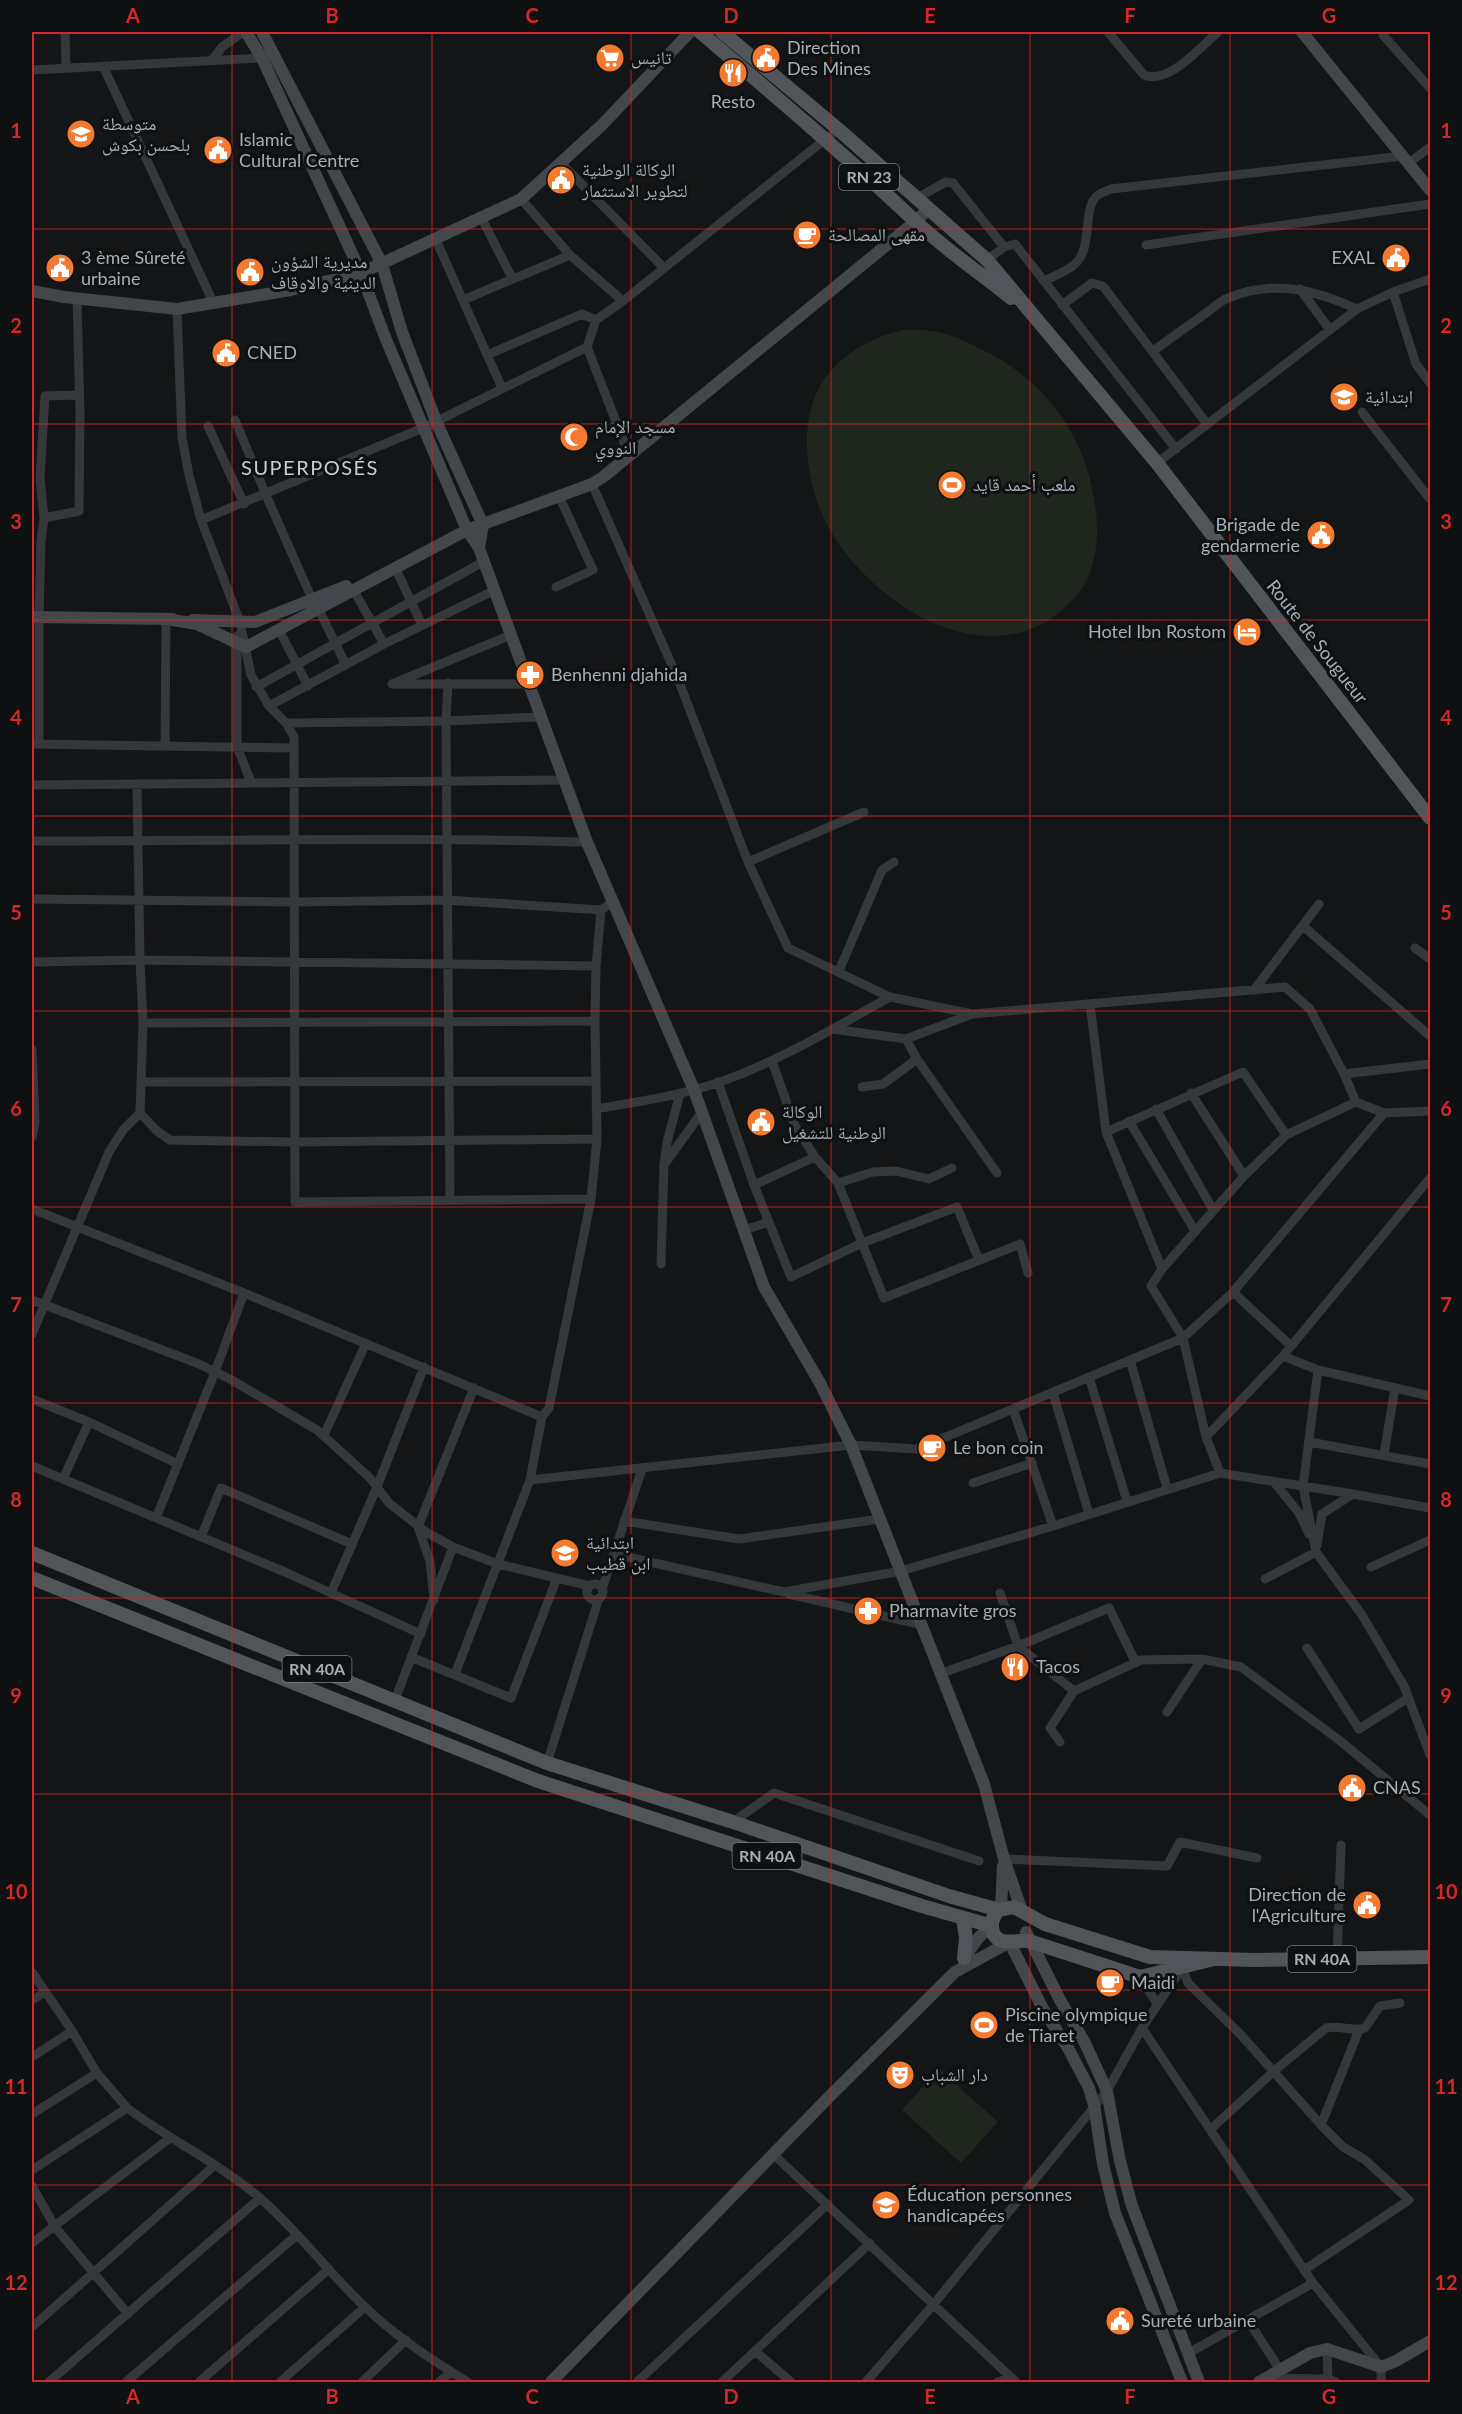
<svg xmlns="http://www.w3.org/2000/svg" width="1462" height="2414" viewBox="0 0 1462 2414" font-family="Lato,'Noto Naskh Arabic',sans-serif">
  <style>
    .green { fill: #1f261e }
    .lines { fill: none; stroke-linecap: round; stroke-linejoin: round }
    .street { stroke: #35383b; stroke-width: 9 }
    .secondary { stroke: #43474b; stroke-width: 12 }
    .primary { stroke: #51555a; stroke-width: 14 }
    .grid { fill: none; stroke: #d62828; stroke-width: 1.5; stroke-opacity: 0.55 }
    .labels { text-anchor: middle; stroke-width: 6; stroke-linejoin: round; paint-order: stroke }
    .shield { fill: #0f1011; stroke: #797f84; stroke-width: 1.5 }
    .shield-label { font-size: 16px; font-weight: bold; fill: #a6afb6 }
    .poi-label { font-size: 18px; fill: #a6afb6; stroke: #0f1011; text-anchor: start }
    .street-label { font-size: 18px; fill: #a6afb6; stroke: #0f1011 }
    .neighbourhood-label { font-size: 20px; letter-spacing: 1.5px; fill: #c7cdd2; stroke: #0f1011 }
    .neatline { fill: none; stroke: #d62828; stroke-width: 2 }
    .grid-label { font-size: 20px; text-anchor: middle; font-weight: bold; fill: #d62828 }
  </style>
  <rect width="100%" height="100%" fill="#141516"/>
  <!-- green -->
  <path class="green" d="M 903,330 C 912,330 922,329 931,331 C 949,333 967,342 983,350 C 1048,382 1088,439 1096,511 C 1099,539 1096,573 1077,595 C 1001,685 877,611 830,530 C 809,494 799,439 814,399 C 828,362 866,338 903,330 Z
    M 939,2069 L 998,2122 L 961,2163 L 902,2110 Z"/>
  <g class="lines">
    <!-- street -->
    <path class="street" d="M 65,32 L 66,68
      M 1108,32 L 1144,75 C 1169,85 1200,47 1218,32
      M 1383,35 L 1430,88
      M 213,59 L 222,47 L 243,32
      M 103,66 L 214,304
      M 32,70 L 262,58
      M 561,163 L 663,267
      M 1409,163 L 1430,147
      M 917,198 L 946,182 L 953,183 L 1004,247
      M 481,217 L 512,278
      M 436,240 L 502,388
      M 1146,245 L 1430,204
      M 570,255 L 623,301
      M 987,260 L 1004,247 L 1015,244 L 1176,449
      M 1044,281 C 1054,276 1069,271 1077,262 C 1093,244 1082,207 1098,195 C 1102,192 1107,191 1111,189 L 1403,156
      M 1300,289 L 1330,330
      M 1393,292 L 1416,364 L 1430,383
      M 463,300 L 570,255 L 521,199
      M 1062,305 L 1092,283 L 1103,286 L 1207,424
      M 177,309 L 182,438 L 189,475 L 201,520 L 240,622 L 251,675 L 269,706
      M 587,347 L 629,455
      M 1153,351 C 1171,338 1188,326 1206,313 C 1213,308 1220,301 1228,298 C 1273,279 1315,290 1357,309
      M 487,355 L 582,314 L 596,320
      M 1362,412 L 1430,499
      M 235,420 L 266,495 L 312,599
      M 208,426 L 244,504
      M 1157,463 L 1357,309 L 1393,292 L 1430,279
      M 592,484 L 678,679 L 748,862 L 788,948 L 890,997 L 972,1014 L 1285,987 L 1310,1009 L 1344,1074 L 1356,1102 L 1384,1113 L 1430,1111
      M 44,518 L 79,511 L 80,414 L 77,298
      M 201,520 L 423,428 L 587,347 L 596,320 L 623,301 L 838,129
      M 395,567 L 422,625
      M 556,587 L 593,570 L 559,496
      M 353,589 L 384,644
      M 495,590 L 384,644 L 269,706 L 286,723 L 294,737 L 295,1202 L 591,1199
      M 318,608 L 346,665
      M 279,630 L 308,686
      M 511,635 L 392,684 L 528,684
      M 237,636 L 237,747 L 251,782
      M 448,683 L 446,721 L 450,1200
      M 256,687 L 483,562
      M 286,723 L 446,721 L 539,717
      M 32,744 L 294,748
      M 39,744 L 39,617 L 41,541 L 44,518 L 40,478 L 45,396 L 79,395
      M 165,747 L 166,619
      M 32,785 L 562,780
      M 137,785 L 140,960 L 143,1023 L 140,1113 L 157,1131 L 170,1140 L 295,1142 L 597,1139
      M 32,841 C 217,841 402,837 587,842
      M 748,862 L 864,812
      M 32,899 L 294,902 L 447,900 L 601,910
      M 1303,926 L 1430,1036
      M 1415,948 L 1430,959
      M 32,962 L 140,960 L 596,966
      M 839,971 L 882,870 L 894,862
      M 1254,990 L 1319,904
      M 1090,1004 L 1106,1132 L 1162,1269 L 1151,1286 L 1183,1338 L 1206,1437 L 1220,1473
      M 143,1023 L 595,1021
      M 832,1029 L 906,1039 L 972,1014
      M 906,1039 L 917,1059 L 997,1173
      M 32,1049 L 35,1122 L 32,1137
      M 772,1061 L 795,1126 L 815,1157 L 838,1183 L 884,1298 L 1020,1244 L 1028,1273
      M 1344,1074 L 1430,1064
      M 143,1082 L 595,1081
      M 718,1082 L 754,1185 L 791,1277 L 862,1243 L 957,1207 L 979,1260
      M 862,1087 L 883,1084 L 917,1059
      M 1191,1093 L 1244,1176
      M 596,1109 C 636,1102 678,1096 717,1083 C 778,1062 834,1028 890,997
      M 1156,1109 L 1213,1210
      M 1129,1121 L 1195,1231
      M 1106,1132 L 1243,1072 L 1286,1135
      M 666,1162 L 702,1112
      M 838,1183 L 873,1172 L 896,1171 L 929,1179 L 952,1168
      M 754,1185 L 815,1157
      M 32,1209 L 244,1293 L 542,1417
      M 744,1230 L 769,1222
      M 661,1264 L 664,1164 L 667,1142 L 680,1094
      M 1162,1269 L 1244,1176 L 1286,1135 L 1356,1102
      M 1233,1292 L 1291,1346
      M 32,1300 L 199,1364 L 230,1379 L 317,1430 L 370,1478 L 389,1503 L 426,1532 L 453,1547 L 498,1564 L 590,1586
      M 32,1334 L 109,1152 L 123,1130 L 140,1113
      M 1283,1356 L 1318,1370 L 1430,1396
      M 1130,1360 L 1167,1488
      M 1318,1370 L 1303,1486 L 1316,1552 L 1362,1615 L 1404,1686 L 1430,1755
      M 1089,1377 L 1127,1501
      M 1053,1393 L 1089,1514
      M 32,1399 L 89,1422 L 178,1464
      M 1013,1409 L 1053,1526
      M 324,1435 L 366,1343
      M 1206,1437 L 1283,1356 L 1430,1178
      M 1309,1442 L 1430,1464
      M 1384,1454 L 1395,1388
      M 32,1466 L 285,1572 L 421,1634
      M 63,1479 L 89,1422
      M 530,1480 L 851,1445 L 917,1449 L 1183,1338 L 1233,1292 L 1384,1113
      M 1274,1482 L 1299,1513 L 1309,1534
      M 973,1483 L 1032,1463
      M 156,1518 L 215,1372 L 244,1293
      M 624,1521 L 739,1539 L 880,1519
      M 201,1537 L 221,1488 L 352,1544
      M 1317,1545 L 1322,1514 L 1353,1494
      M 614,1554 L 784,1592 L 901,1571 L 1053,1526 L 1220,1473 L 1353,1494 L 1430,1508
      M 1371,1567 L 1430,1540
      M 1265,1579 L 1316,1552
      M587 1592a8 8 0 1 1 16 0a8 8 0 1 1-16 0Z
      M 602,1589 L 642,1469
      M 331,1593 L 377,1487 L 424,1367
      M 1000,1593 L 1018,1646 L 1109,1608 L 1136,1663
      M 789,1594 L 923,1625
      M 434,1600 L 430,1561 L 418,1527 L 474,1388
      M 1307,1648 L 1359,1729 L 1408,1698
      M 411,1657 L 511,1698 L 557,1578
      M 942,1673 L 1018,1646 L 1074,1691
      M 455,1674 L 530,1480 L 542,1417 L 549,1408 L 591,1199 L 597,1139 L 595,1021 L 596,966 L 601,910 L 614,901
      M 395,1700 L 453,1547
      M 1167,1712 L 1202,1659
      M 1060,1742 L 1050,1728 L 1074,1691 L 1141,1660 L 1202,1659 L 1241,1667 L 1339,1740 L 1430,1815
      M 547,1763 L 599,1598
      M 733,1822 L 774,1793 L 979,1861
      M 1004,1859 L 1167,1866 L 1180,1842 L 1257,1858
      M 1337,1959 L 1341,1845
      M 1182,1968 L 1188,1983 L 1241,2035 L 1321,2125 L 1343,2147 L 1364,2159 L 1409,2200 L 1304,2270
      M 32,1972 L 72,2031 L 97,2073 L 127,2108 L 32,2170
      M 1140,1977 L 1158,2005
      M 32,2000 L 45,1992
      M 1142,2028 L 1313,2283 L 1381,2367 L 1381,2382
      M 32,2057 L 72,2031
      M 127,2108 C 170,2140 219,2163 260,2198 C 298,2231 328,2272 365,2307 C 395,2336 432,2360 468,2382
      M 32,2114 L 97,2073
      M 1321,2125 L 1359,2030
      M 1211,2129 L 1274,2071 L 1326,2028 C 1340,2025 1352,2032 1365,2028 L 1380,2006 L 1400,2003
      M 774,2155 L 1016,2382
      M 32,2186 L 55,2227 L 128,2314
      M 32,2243 L 170,2138
      M 1248,2320 L 1280,2370
      M 32,2327 L 215,2165
      M 1327,2349 L 1328,2379
      M 755,2351 L 791,2382
      M 1187,2354 L 1313,2283
      M 1267,2378 L 1328,2379 L 1336,2382
      M 49,2382 L 260,2198
      M 126,2382 L 297,2235
      M 199,2382 L 329,2269
      M 280,2382 L 365,2307
      M 362,2382 L 406,2340
      M 439,2382 L 451,2372
      M 637,2382 L 828,2204
      M 722,2382 L 870,2243
      M 866,2382 L 933,2305 L 1107,2091 L 1142,2028 L 1182,1968
      M 997,2382 L 1012,2378"/>
    <!-- secondary -->
    <path class="secondary" d="M 246,32 L 262,58 L 361,273 L 385,337 L 467,530 L 479,548 L 587,842 L 694,1090 L 764,1287 L 820,1383 L 851,1445 L 984,1784 L 1004,1859 L 1022,1911
      M 262,32 L 382,264 L 402,332 L 436,421 L 483,525 L 479,548
      M 1302,32 L 1430,190
      M 32,291 L 64,297 L 177,309 L 291,290 L 361,273 L 521,199 L 602,125 L 690,32
      M 32,617 L 173,619
      M 166,619 L 197,624 L 246,647 L 467,530 L 592,484 L 603,477 L 916,221 L 928,209
      M 193,620 L 255,622 L 346,586
      M 1001,1909 L 1003,1866
      M 1026,1932 L 1060,2000 L 1085,2043 L 1107,2091 L 1120,2161 L 1132,2206 L 1199,2382
      M 1010,1943 L 1043,2009 L 1068,2048 L 1089,2088 L 1094,2105 L 1103,2164 L 1115,2213 L 1182,2382
      M 964,1958 L 980,1936 L 992,1927
      M 551,2382 L 829,2097 L 955,1972 L 1008,1943
      M 1259,2382 L 1310,2353 L 1327,2349 L 1381,2367 L 1396,2361 L 1430,2341"/>
    <!-- primary -->
    <path class="primary" d="M 700,32 C 773,94 846,156 915,221 C 945,249 980,273 1011,298
      M 722,32 L 838,129 L 987,260 L 1157,463 L 1430,818
      M 32,1553 L 547,1763 L 733,1822 L 949,1896 L 999,1910
      M 32,1578 L 538,1781 L 922,1906 L 992,1926
      M 963,1918 L 966,1938 L 964,1958
      M 1214,1959 L 1140,1977 L 1029,1941 C 1017,1939 995,1949 992,1928 C 991,1921 994,1915 999,1910 L 1014,1907 L 1045,1924 L 1150,1957 L 1255,1960 L 1430,1957"/>
  </g>
  <!-- grid -->
  <path class="grid" d="M 232,32 L 232,2382M 432,32 L 432,2382M 631,32 L 631,2382M 831,32 L 831,2382M 1030,32 L 1030,2382M 1230,32 L 1230,2382M 32,229 L 1430,229M 32,424 L 1430,424M 32,620 L 1430,620M 32,816 L 1430,816M 32,1011 L 1430,1011M 32,1207 L 1430,1207M 32,1403 L 1430,1403M 32,1598 L 1430,1598M 32,1794 L 1430,1794M 32,1990 L 1430,1990M 32,2185 L 1430,2185"/>
  <!-- icons -->
  <defs>
    <g id="supermarket-disc" transform="scale(1.5)"><circle r="9.5" fill="#f37a2f" stroke="#0f1011"/><path d="M-6-5.5h2.5l.6 2H6L4.5 2H-2.5L-4.4-4H-6ZM-1.5 3.2a1.3 1.3 0 1 0 .1 0ZM3 3.2a1.3 1.3 0 1 0 .1 0Z" fill="#fff"/></g>
    <g id="civic-disc" transform="scale(1.5)"><circle r="9.5" fill="#f37a2f" stroke="#0f1011"/><path d="M-.6-6.5H3V-4.5H.6V-3L4-1V1h2V6H-6V1h2V-1L-.6-3ZM-1.2 2.5V6h2.4V2.5Z" fill="#fff"/></g>
    <g id="restaurant-disc" transform="scale(1.5)"><circle r="9.5" fill="#f37a2f" stroke="#0f1011"/><path d="M-5-6h1v4h1v-4h1v4h1v-4h1v5L-1.5 .5V6h-2V.5L-5-1ZM5-6V6H3V1.5H1.5Q1.5-4 5-6Z" fill="#fff"/></g>
    <g id="school-disc" transform="scale(1.5)"><circle r="9.5" fill="#f37a2f" stroke="#0f1011"/><path d="M0-5L7-2L0 1L-7-2ZM-4 1L0 2.5L4 1V4Q0 6-4 4Z" fill="#fff"/></g>
    <g id="cafe-disc" transform="scale(1.5)"><circle r="9.5" fill="#f37a2f" stroke="#0f1011"/><path d="M-5.5-4.5H6V0H3Q3 3.5 0 3.5H-2.5Q-5.5 3.5-5.5 0ZM3-3.2v2h1.7v-2ZM-6 4.5H4V6H-6Z" fill="#fff"/></g>
    <g id="mosque-disc" transform="scale(1.5)"><circle r="9.5" fill="#f37a2f" stroke="#0f1011"/><path d="M3.5-4.9A6 6 0 1 0 3.5 4.9A5 5 0 1 1 3.5-4.9Z" fill="#fff"/></g>
    <g id="stadium-disc" transform="scale(1.5)"><circle r="9.5" fill="#f37a2f" stroke="#0f1011"/><path d="M0-5a6.5 5 0 1 0 0 10a6.5 5 0 1 0 0-10ZM-3.5-1.8h7v3.6h-7Z" fill="#fff"/></g>
    <g id="hotel-disc" transform="scale(1.5)"><circle r="9.5" fill="#f37a2f" stroke="#0f1011"/><path d="M-6-4.5h1.5V1H6V5H4.5V3h-9V5H-6ZM-4 0a1.8 1.8 0 1 1 3.6 0ZM.5 0V-2.5h3Q6-2.5 6 0Z" fill="#fff"/></g>
    <g id="pharmacy-disc" transform="scale(1.5)"><circle r="9.5" fill="#f37a2f" stroke="#0f1011"/><path d="M-2-6h4v4h4v4h-4v4h-4v-4h-4v-4h4Z" fill="#fff"/></g>
    <g id="theatre-disc" transform="scale(1.5)"><circle r="9.5" fill="#f37a2f" stroke="#0f1011"/><path d="M-5-5.5Q0-4 5-5.5V0Q5 5 0 6Q-5 5-5 0ZM-3.3-2.5H-1v1.5H-3.3ZM1-2.5H3.3v1.5H1ZM-2.8 1Q0 5.5 2.8 1Z" fill="#fff"/></g>
    <g id="university-disc" transform="scale(1.5)"><circle r="9.5" fill="#f37a2f" stroke="#0f1011"/><path d="M0-5L7-2L0 1L-7-2ZM-4 1L0 2.5L4 1V4Q0 6-4 4Z" fill="#fff"/></g>
  </defs>
  <g fill-rule="evenodd">
    <use href="#supermarket-disc" x="610" y="58"/>
    <use href="#civic-disc" x="766" y="58"/>
    <use href="#restaurant-disc" x="733" y="73"/>
    <use href="#school-disc" x="81" y="134"/>
    <use href="#civic-disc" x="218" y="150"/>
    <use href="#civic-disc" x="561" y="180"/>
    <use href="#cafe-disc" x="807" y="235"/>
    <use href="#civic-disc" x="1396" y="258"/>
    <use href="#civic-disc" x="60" y="268"/>
    <use href="#civic-disc" x="250" y="272"/>
    <use href="#civic-disc" x="226" y="353"/>
    <use href="#school-disc" x="1344" y="397"/>
    <use href="#mosque-disc" x="574" y="437"/>
    <use href="#stadium-disc" x="952" y="485"/>
    <use href="#civic-disc" x="1321" y="535"/>
    <use href="#hotel-disc" x="1247" y="632"/>
    <use href="#pharmacy-disc" x="530" y="675"/>
    <use href="#civic-disc" x="761" y="1122"/>
    <use href="#cafe-disc" x="932" y="1448"/>
    <use href="#school-disc" x="565" y="1553"/>
    <use href="#pharmacy-disc" x="868" y="1611"/>
    <use href="#restaurant-disc" x="1015" y="1667"/>
    <use href="#civic-disc" x="1352" y="1788"/>
    <use href="#civic-disc" x="1367" y="1905"/>
    <use href="#cafe-disc" x="1110" y="1983"/>
    <use href="#stadium-disc" x="984" y="2025"/>
    <use href="#theatre-disc" x="900" y="2075"/>
    <use href="#university-disc" x="886" y="2205"/>
    <use href="#civic-disc" x="1120" y="2321"/>
  </g>
  <g class="labels">
    <!-- shield labels -->
    <g class="shield">
      <rect x="839" y="164" width="60" height="26" rx="4.5"/>
      <rect x="282.5" y="1656" width="69" height="26" rx="4.5"/>
      <rect x="732.5" y="1843" width="69" height="26" rx="4.5"/>
      <rect x="1287.5" y="1946" width="69" height="26" rx="4.5"/>
    </g>
    <g class="shield-label">
      <text x="869" y="183">RN 23</text>
      <text x="317" y="1675">RN 40A</text>
      <text x="767" y="1862">RN 40A</text>
      <text x="1322" y="1965">RN 40A</text>
    </g>
    <!-- poi labels -->
    <g class="poi-label">
      <text x="787" y="54">Direction<tspan x="787" dy="21">Des Mines</tspan></text>
      <text x="631" y="64">تانيس</text>
      <text x="733" y="108" text-anchor="middle">Resto</text>
      <text x="102" y="130">متوسطة<tspan x="102" dy="21">بلحسن بكوش</tspan></text>
      <text x="239" y="146">Islamic<tspan x="239" dy="21">Cultural Centre</tspan></text>
      <text x="582" y="176">الوكالة الوطنية<tspan x="582" dy="21">لتطوير الاستثمار</tspan></text>
      <text x="828" y="241">مقهى المصالحة</text>
      <text x="81" y="264">3 ème Sûreté<tspan x="81" dy="21">urbaine</tspan></text>
      <text x="1375" y="264" text-anchor="end">EXAL</text>
      <text x="271" y="268">مديرية الشؤون<tspan x="271" dy="21">الدينية والاوقاف</tspan></text>
      <text x="247" y="359">CNED</text>
      <text x="1365" y="403">ابتدائية</text>
      <text x="595" y="433">مسجد الإمام<tspan x="595" dy="21">النووي</tspan></text>
      <text x="973" y="491">ملعب أحمد قايد</text>
      <text x="1300" y="531" text-anchor="end">Brigade de<tspan x="1300" dy="21">gendarmerie</tspan></text>
      <text x="1226" y="638" text-anchor="end">Hotel Ibn Rostom</text>
      <text x="551" y="681">Benhenni djahida</text>
      <text x="782" y="1118">الوكالة<tspan x="782" dy="21">الوطنية للتشغيل</tspan></text>
      <text x="953" y="1454">Le bon coin</text>
      <text x="586" y="1549">ابتدائية<tspan x="586" dy="21">ابن قطيب</tspan></text>
      <text x="889" y="1617">Pharmavite gros</text>
      <text x="1036" y="1673">Tacos</text>
      <text x="1373" y="1794">CNAS</text>
      <text x="1346" y="1901" text-anchor="end">Direction de<tspan x="1346" dy="21">l'Agriculture</tspan></text>
      <text x="1131" y="1989">Maidi</text>
      <text x="1005" y="2021">Piscine olympique<tspan x="1005" dy="21">de Tiaret</tspan></text>
      <text x="921" y="2081">دار الشباب</text>
      <text x="907" y="2201">Éducation personnes<tspan x="907" dy="21">handicapées</tspan></text>
      <text x="1141" y="2327">Sureté urbaine</text>
    </g>
    <!-- street labels -->
    <g class="street-label">
      <text transform="translate(1317 642) rotate(52)" y="6">Route de Sougueur</text>
    </g>
    <!-- neighbourhood labels -->
    <g class="neighbourhood-label">
      <text x="310" y="475">SUPERPOSÉS</text>
    </g>
  </g>
  <!-- border -->
  <rect width="1462" height="2414" fill="none" stroke="#0f1011" stroke-width="66"/>
  <rect x="33" y="33" width="1396" height="2348" class="neatline"/>
  <g class="grid-label">
    <text x="133" y="23">A</text>
    <text x="332" y="23">B</text>
    <text x="532" y="23">C</text>
    <text x="731" y="23">D</text>
    <text x="930" y="23">E</text>
    <text x="1130" y="23">F</text>
    <text x="1329" y="23">G</text>
    <text x="16" y="138">1</text>
    <text x="1446" y="138">1</text>
    <text x="16" y="333">2</text>
    <text x="1446" y="333">2</text>
    <text x="16" y="529">3</text>
    <text x="1446" y="529">3</text>
    <text x="16" y="725">4</text>
    <text x="1446" y="725">4</text>
    <text x="16" y="920">5</text>
    <text x="1446" y="920">5</text>
    <text x="16" y="1116">6</text>
    <text x="1446" y="1116">6</text>
    <text x="16" y="1312">7</text>
    <text x="1446" y="1312">7</text>
    <text x="16" y="1507">8</text>
    <text x="1446" y="1507">8</text>
    <text x="16" y="1703">9</text>
    <text x="1446" y="1703">9</text>
    <text x="16" y="1899">10</text>
    <text x="1446" y="1899">10</text>
    <text x="16" y="2094">11</text>
    <text x="1446" y="2094">11</text>
    <text x="16" y="2290">12</text>
    <text x="1446" y="2290">12</text>
    <text x="133" y="2404">A</text>
    <text x="332" y="2404">B</text>
    <text x="532" y="2404">C</text>
    <text x="731" y="2404">D</text>
    <text x="930" y="2404">E</text>
    <text x="1130" y="2404">F</text>
    <text x="1329" y="2404">G</text>
  </g>
</svg>
